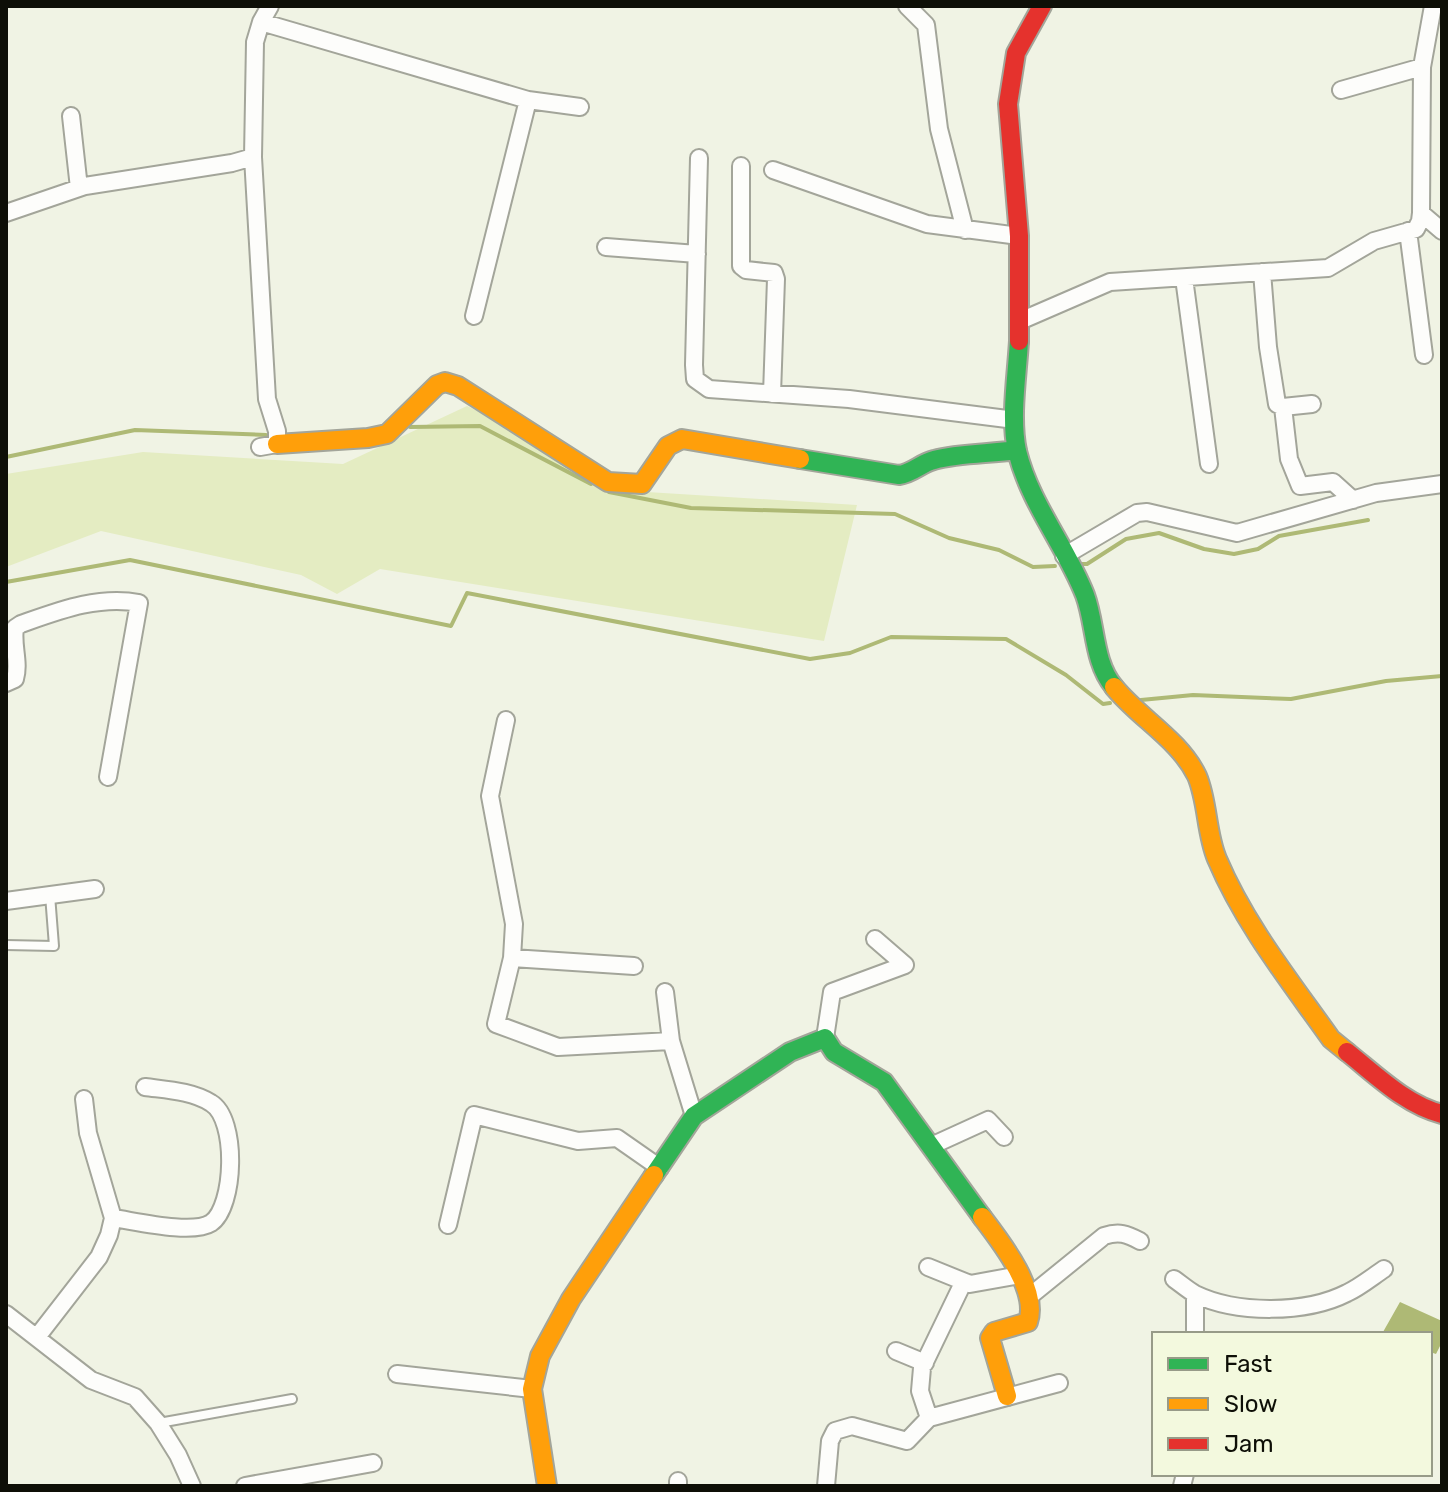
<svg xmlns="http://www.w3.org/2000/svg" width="1448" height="1492" viewBox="0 0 1448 1492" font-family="Rubik,sans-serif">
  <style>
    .green { fill: #e4ecc2 }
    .water { fill: #aeb975 }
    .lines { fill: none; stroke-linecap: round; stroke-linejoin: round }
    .stream { stroke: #aeb975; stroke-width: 4 }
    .lane-casing { stroke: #a3a59a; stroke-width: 12 }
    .street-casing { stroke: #a3a59a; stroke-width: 20 }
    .fast-casing { stroke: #a3a59a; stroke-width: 22 }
    .slow-casing { stroke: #a3a59a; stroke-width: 22 }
    .jam-casing { stroke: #a3a59a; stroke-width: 22 }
    .lane { stroke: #fdfdfb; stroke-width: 8 }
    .street { stroke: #fdfdfb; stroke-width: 16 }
    .fast { stroke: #30b455; stroke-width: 18 }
    .slow { stroke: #ff9f0a; stroke-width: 18 }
    .jam { stroke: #e5322d; stroke-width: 18 }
  </style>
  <rect width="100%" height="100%" fill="#f0f3e4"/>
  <!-- green -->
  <path class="green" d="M 467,406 L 647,492 L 857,505 L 824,641 L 380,569 L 337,594 L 301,575 L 101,531 L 6,567 L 6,474 L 143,452 L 343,464 Z"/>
  <!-- water -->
  <path class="water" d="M 1400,1302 L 1442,1321 L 1442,1342 L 1436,1354 L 1430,1352 L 1430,1334 L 1389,1334 L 1383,1332 Z"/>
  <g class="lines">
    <!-- stream -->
    <path class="stream" d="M 410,427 L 480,426 L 591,484
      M 6,457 L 135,430 L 266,435
      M 609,492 L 691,508 L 895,514 L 949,538 L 999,550 L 1033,567 L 1055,566
      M 1082,564 L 1087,564 L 1126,539 L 1159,533 L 1204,549 L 1234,554 L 1258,549 L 1279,536 L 1368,520
      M 6,582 L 130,560 L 451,626 L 467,593 L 810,659 L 850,653 L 891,637 L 1006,639 L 1066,675 L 1103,704 L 1110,703
      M 1141,700 L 1193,695 L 1291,699 L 1386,681 L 1442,676"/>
    <!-- lane casing -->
    <g class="lane-casing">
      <path id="lane" d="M 6,945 L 54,946 L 50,895
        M 159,1423 L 292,1399"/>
    </g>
    <!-- street casing -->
    <g class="street-casing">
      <path id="street" d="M 907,6 L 926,25 L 939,129 L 965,230
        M 261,22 L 528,100 L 580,107
        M 1341,90 L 1422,67
        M 71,116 L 79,188
        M 699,158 L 694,365 L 695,379 L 709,389 L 849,399 L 1015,420
        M 741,166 L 741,266 L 746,270 L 774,273 L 776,279 L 772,394
        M 773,170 L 927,224 L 1019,236
        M 6,213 L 85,186 L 232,163 L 253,157
        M 1421,213 L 1442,231
        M 1408,231 L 1424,355
        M 606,247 L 697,254
        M 1262,272 L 1268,347 L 1277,404 L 1283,407 L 1312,404
        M 1184,278 L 1209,464
        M 474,316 L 528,100
        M 1020,321 L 1110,282 L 1328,268 L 1374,241 L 1416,229 L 1420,221 L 1421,213 L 1422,67 L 1433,6
        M 1283,407 L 1289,459 L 1300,486 L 1333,482 L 1353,500
        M 260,447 L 277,444 L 277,431 L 267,399 L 253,157 L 255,42 L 261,22 L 270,6
        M 1064,556 L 1137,513 L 1147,512 L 1237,533 L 1376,493 L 1442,484
        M 6,683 L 15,679 C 20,662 12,645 15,628 L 21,624 C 58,611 99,595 139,603 L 108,777
        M 506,720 L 490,796 L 514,924 L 512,958 L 496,1024 L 558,1047 L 671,1041 L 694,1116
        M 6,901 L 95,889
        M 512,958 L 634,966
        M 665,992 L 671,1041
        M 825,1038 L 832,992 L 905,965 L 875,939
        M 931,1146 L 988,1120 L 1004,1137
        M 113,1218 C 135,1221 192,1235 211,1223 C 235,1207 238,1119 211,1103 C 192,1091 167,1090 145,1087
        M 448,1225 L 474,1115 L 578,1141 L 617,1138 L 660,1168
        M 928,1267 L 970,1284 L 1020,1275
        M 1174,1279 C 1181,1284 1188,1290 1195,1294 C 1236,1314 1306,1314 1347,1293 C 1360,1287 1372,1277 1384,1269
        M 1030,1296 L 1104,1236 C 1119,1231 1127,1234 1140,1241
        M 6,1314 L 91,1380 L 135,1397 L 158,1423 L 178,1455 L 192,1486
        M 1195,1334 L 1195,1294
        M 37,1337 L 99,1257 L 109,1235 L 113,1218 L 88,1133 L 84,1099
        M 896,1351 L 925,1363
        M 397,1374 L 532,1389
        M 929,1418 L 1059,1383
        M 245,1486 L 373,1463
        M 678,1486 L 678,1481
        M 826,1486 L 830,1441 L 835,1431 L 852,1426 L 907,1441 L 929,1418 L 920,1391 L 922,1368 L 963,1283
        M 1182,1486 L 1185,1474"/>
    </g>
    <!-- fast casing -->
    <g class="fast-casing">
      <path id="fast" d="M 1019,341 C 1017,376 1010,417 1017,451 C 1030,504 1066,546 1085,595 C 1096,625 1093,662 1114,687
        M 800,459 L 899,475 C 913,473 921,463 934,460 C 960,453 990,454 1017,450
        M 654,1175 L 694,1116 L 790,1052 L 825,1038 L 834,1052 L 884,1082 L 982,1217"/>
    </g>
    <!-- slow casing -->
    <g class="slow-casing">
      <path id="slow" d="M 277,444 L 368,438 L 387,434 L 437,385 L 445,382 L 458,386 L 608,482 L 642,484 L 668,446 L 682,439 L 800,459
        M 1114,687 C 1139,718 1179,739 1197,776 C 1208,802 1206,833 1217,859 C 1245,925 1290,981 1331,1039 L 1347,1052
        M 982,1217 C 1001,1242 1039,1290 1028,1322 L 994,1332 L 990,1338 L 1007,1396
        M 547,1486 L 532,1389 L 540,1356 L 571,1299 L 654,1175"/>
    </g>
    <!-- jam casing -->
    <g class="jam-casing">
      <path id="jam" d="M 1019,341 L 1019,236 L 1008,104 L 1016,53 L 1042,6
        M 1347,1052 C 1376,1075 1406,1105 1442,1114"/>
    </g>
    <!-- lane -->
    <use href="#lane" class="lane"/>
    <!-- street -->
    <use href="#street" class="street"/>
    <!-- fast -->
    <use href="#fast" class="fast"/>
    <!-- slow -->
    <use href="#slow" class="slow"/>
    <!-- jam -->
    <use href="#jam" class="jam"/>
  </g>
  <!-- border -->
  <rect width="1448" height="1492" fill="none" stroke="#0e0f07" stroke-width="16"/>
  <!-- legend -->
  <rect x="1152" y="1332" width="280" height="144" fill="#f3f9de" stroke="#979b88" stroke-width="2"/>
  <rect x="1168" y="1358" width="40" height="12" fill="#30b455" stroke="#979b88" stroke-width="2"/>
  <text x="1224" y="1372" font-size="24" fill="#0e0f07">Fast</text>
  <rect x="1168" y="1398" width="40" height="12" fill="#ff9f0a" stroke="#979b88" stroke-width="2"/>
  <text x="1224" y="1412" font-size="24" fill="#0e0f07">Slow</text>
  <rect x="1168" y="1438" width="40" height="12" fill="#e5322d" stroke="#979b88" stroke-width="2"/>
  <text x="1224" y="1452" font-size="24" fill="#0e0f07">Jam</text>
</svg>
